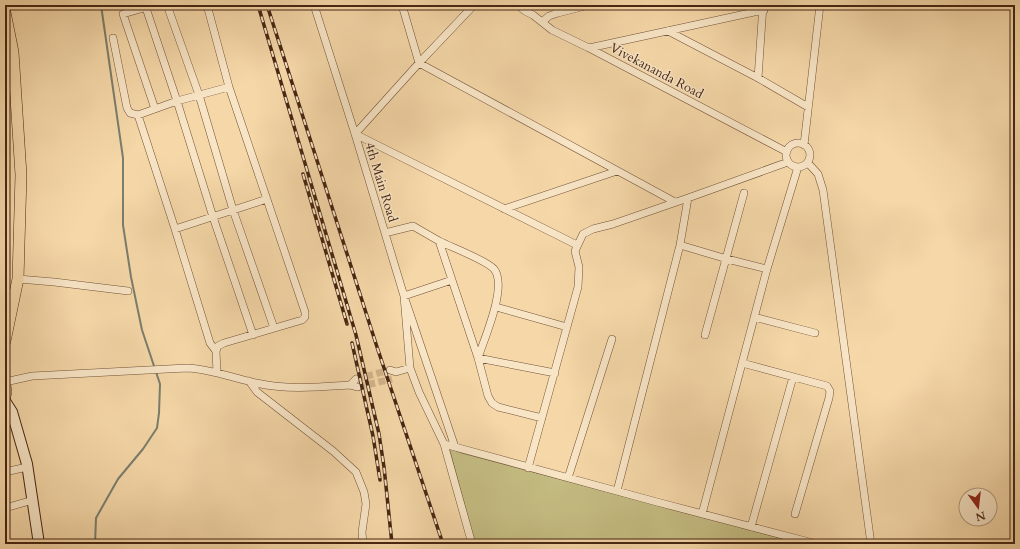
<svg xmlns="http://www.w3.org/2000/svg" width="1020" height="549" viewBox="0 0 1020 549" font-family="Cardo,serif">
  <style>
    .green { fill: #c4bc82; stroke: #86714a }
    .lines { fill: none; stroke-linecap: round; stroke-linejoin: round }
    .stream { stroke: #7a7e6e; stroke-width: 2 }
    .street-tunnel { stroke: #d2b48a; stroke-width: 7; stroke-dasharray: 7 3.5; stroke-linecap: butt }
    .street-casing { stroke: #725238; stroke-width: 8 }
    .secondary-casing { stroke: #472613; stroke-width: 12 }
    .primary-casing { stroke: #472613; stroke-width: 12 }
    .street { stroke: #f8e5c6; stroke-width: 7 }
    .secondary { stroke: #f8e5c6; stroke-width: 10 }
    .primary { stroke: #f5d7a8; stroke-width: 11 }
    .rail-casing { stroke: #472613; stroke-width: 3.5 }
    .rail { stroke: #f8e5c6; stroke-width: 2; stroke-dasharray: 6; stroke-linecap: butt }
    .labels { text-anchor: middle; stroke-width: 3; stroke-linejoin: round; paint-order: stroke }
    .street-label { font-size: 13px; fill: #472613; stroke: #f8e5c6 }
  </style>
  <rect width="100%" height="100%" fill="#f5d7a8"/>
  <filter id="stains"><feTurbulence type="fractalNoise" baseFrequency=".005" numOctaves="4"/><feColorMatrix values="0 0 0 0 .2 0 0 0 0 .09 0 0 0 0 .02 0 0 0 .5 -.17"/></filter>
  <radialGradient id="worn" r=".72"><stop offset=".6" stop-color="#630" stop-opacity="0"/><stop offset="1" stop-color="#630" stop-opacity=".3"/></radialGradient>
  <!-- green -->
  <path class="green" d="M 449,448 L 462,453 L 803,544 L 475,544 Z"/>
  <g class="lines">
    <!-- stream -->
    <path class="stream" d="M 95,544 L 96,518 L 118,479 L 143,449 L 157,428 L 159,413 L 160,384 L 142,330 L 131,277 L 123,225 L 123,158 L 101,5"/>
    <!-- street-tunnel -->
    <path class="street-tunnel" d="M 356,379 L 390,370
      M 358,387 L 392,379"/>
    <!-- street casing -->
    <g class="street-casing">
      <path id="street" d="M 145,5 L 177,101 L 213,217 L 253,335
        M 154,5 L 123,14 L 155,109
        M 167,5 L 199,95 L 233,210 L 274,328
        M 207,5 L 229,87 L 305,312 L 305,317 L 302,320 L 224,343 L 218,346 L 216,351 L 217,372
        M 314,5 L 355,134 L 404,296 L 410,368
        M 402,5 L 419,63 L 675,202
        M 474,5 L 419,63 L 355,134 L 577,245
        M 518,5 L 525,11 L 533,15 L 552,30 L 589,48 L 787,152
        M 556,5 L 558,13 L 589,5
        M 542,22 L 549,16 L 558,13
        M 668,31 L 758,78 L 808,107
        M 113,38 L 127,108 L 130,113 L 138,115 L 175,229 L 210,343 L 216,351
        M 589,48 L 764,10
        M 5,64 L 14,63
        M 758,78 L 763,5
        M 138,115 L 177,101 L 229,87
        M786 155a12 12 0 1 1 24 0a12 12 0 1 1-24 0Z
        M 804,145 L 820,5
        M 808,163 L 818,174 L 823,190 L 871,544
        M 504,209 L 617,171
        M 175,229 L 267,199
        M 385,233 L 413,226 L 439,241 L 478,358 L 488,396 L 492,403 L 498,407 L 542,418
        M 439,241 C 451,247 486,260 494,269 C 508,286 484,339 478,358 L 555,373
        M 680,245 L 727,259 L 767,269
        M 18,279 L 54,282 L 128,291
        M 452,280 L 404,296 L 455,447
        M 496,307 L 567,327
        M 754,317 L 815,333
        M 705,335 L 744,193
        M 742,363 L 827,386 L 830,391 L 829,398 L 795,514
        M 390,370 L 396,372 L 410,368 L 419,392 L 444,444 L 657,502 L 817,544
        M 249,381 L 257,392 L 333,451 L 356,472 L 364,492 L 366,504 L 362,532 L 363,544
        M 5,382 L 32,376 L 187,368 C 211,369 232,378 256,383 C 286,390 319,387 350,385 L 358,387
        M 350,385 L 356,379
        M 444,444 L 472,544
        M 528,468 L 578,287 L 579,267 L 575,251 L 583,234 L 593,229 L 613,224 L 688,198 L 788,162
        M 5,472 L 27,467
        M 568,478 L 612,339
        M 617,491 L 680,245 L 688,198
        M 5,508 L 33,500
        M 702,514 L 767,269 L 798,167
        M 751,527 L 793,377"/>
    </g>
    <!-- secondary casing -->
    <g class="secondary-casing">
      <path id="secondary" d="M 5,401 L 12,412 L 27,464 L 39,544"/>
    </g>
    <!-- primary casing -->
    <g class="primary-casing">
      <path id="primary" d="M 5,12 L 13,52 L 21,175 L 18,279 L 5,341
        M 5,385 L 6,392 L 5,396"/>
    </g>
    <!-- street -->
    <use href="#street" class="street"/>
    <!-- secondary -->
    <use href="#secondary" class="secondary"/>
    <!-- primary -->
    <use href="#primary" class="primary"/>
    <!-- rail casing -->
    <g class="rail-casing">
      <path id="rail" d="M 258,5 L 356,335 L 379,434 L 384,467 L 392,544
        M 267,5 L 377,347 L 443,544
        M 303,174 L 347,324
        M 352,343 L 373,436 L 380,480"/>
    </g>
    <!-- rail -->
    <use href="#rail" class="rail"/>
  </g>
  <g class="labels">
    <!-- street labels -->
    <g class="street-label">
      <text transform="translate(657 70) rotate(28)" y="5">Vivekananda Road</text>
      <text transform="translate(382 182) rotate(73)" y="5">4th Main Road</text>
    </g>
  </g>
  <!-- margin -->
  <rect width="1020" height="549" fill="none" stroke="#f5d7a8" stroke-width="20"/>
  <rect x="6" y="6" width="1008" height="537" fill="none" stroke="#472613" stroke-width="2"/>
  <rect x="10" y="10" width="1000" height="529" fill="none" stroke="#472613"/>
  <!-- north arrow -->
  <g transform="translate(978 507) rotate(165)"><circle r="19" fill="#f8e5c6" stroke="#b1997e"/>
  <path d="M0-3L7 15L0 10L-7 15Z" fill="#8f2418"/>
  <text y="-6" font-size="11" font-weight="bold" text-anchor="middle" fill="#472613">N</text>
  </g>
  <rect width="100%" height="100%" filter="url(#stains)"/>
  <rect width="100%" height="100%" fill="url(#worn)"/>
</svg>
